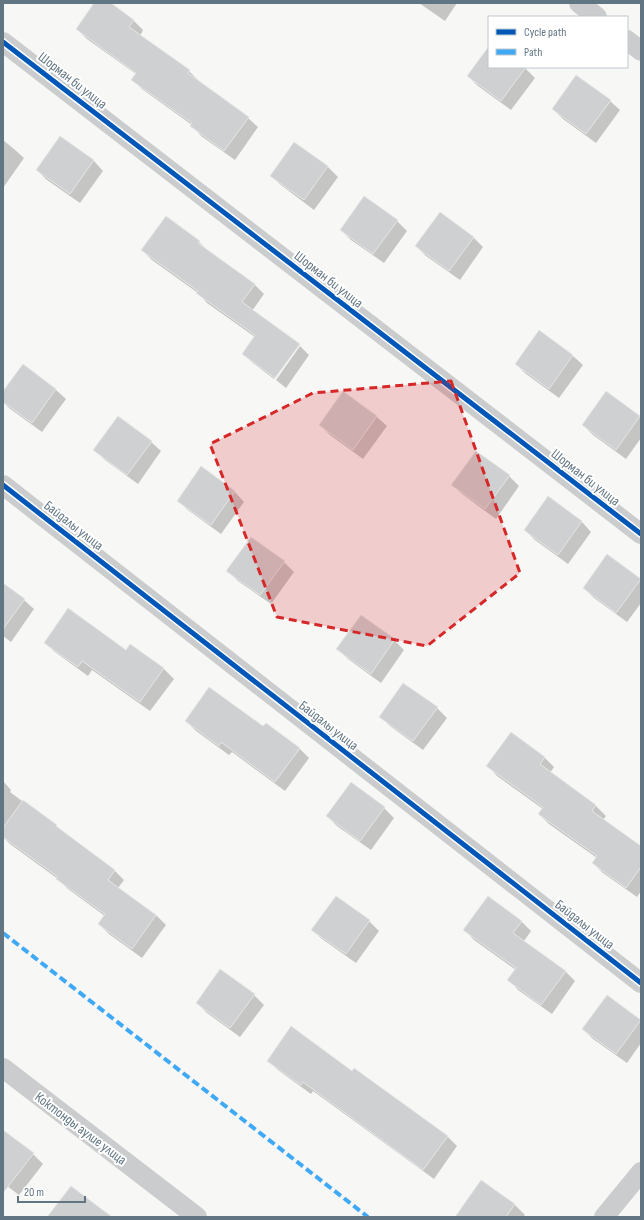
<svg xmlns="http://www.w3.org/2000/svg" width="644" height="1220" viewBox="0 0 644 1220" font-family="'Sofia Sans Condensed',sans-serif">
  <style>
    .shadow { fill: #0003 }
    .building { fill: #ced0d1; stroke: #e6e6e6 }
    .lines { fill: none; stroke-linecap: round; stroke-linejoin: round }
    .street { stroke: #cbcccd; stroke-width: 20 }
    .quiet { stroke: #3fa9f5; stroke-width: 4; stroke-dasharray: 8 4; stroke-linecap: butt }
    .cycleway-casing { stroke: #fff; stroke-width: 8 }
    .cycleway { stroke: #0057b8; stroke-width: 5 }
    .marked { fill: #d62828; fill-opacity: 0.2; stroke: #d62828; stroke-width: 3; stroke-dasharray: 8 5; stroke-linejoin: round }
    .labels { text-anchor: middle; stroke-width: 4; stroke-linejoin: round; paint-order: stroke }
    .street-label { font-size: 14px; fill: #617582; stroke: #fff }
  </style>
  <rect width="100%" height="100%" fill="#f7f7f6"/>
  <!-- shadow -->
  <path class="shadow" d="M 96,3 L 109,3 L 134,21 L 143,30 L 140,36 L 189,71 L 199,81 L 248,118 L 258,127 L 235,160 L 201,136 L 192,125 L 142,89 L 133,80 L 136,74 L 87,39 L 77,29 Z
    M 419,3 L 457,3 L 445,21 Z
    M 489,48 L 489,67 L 524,67 L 535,78 L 511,110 L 478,86 L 468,76 Z
    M 610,101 L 620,110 L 596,143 L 563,119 L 553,109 Z
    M 60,137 L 94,161 L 103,171 L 80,203 L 47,180 L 37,170 Z
    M 3,140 L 14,149 L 24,158 L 3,188 Z
    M 294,143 L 328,167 L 338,177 L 314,210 L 281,185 L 271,176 Z
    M 397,221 L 407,231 L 384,263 L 351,240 L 341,230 Z
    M 473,237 L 483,247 L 460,280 L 426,256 L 416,246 Z
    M 199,242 L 209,252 L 254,284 L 264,294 L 252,311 L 300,345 L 298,345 L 274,379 L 253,363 L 243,354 L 255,337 L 207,303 L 198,293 L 152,260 L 142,250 Z
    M 539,332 L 573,356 L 583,365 L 559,398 L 526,374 L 516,364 Z
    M 300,346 L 309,355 L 286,388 L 276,380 Z
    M 23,365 L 56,390 L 66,399 L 42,432 L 9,408 L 3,402 L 3,393 Z
    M 343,392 L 377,417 L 387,426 L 363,459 L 330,435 L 320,425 Z
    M 606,393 L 641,418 L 641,438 L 626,459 L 593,435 L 583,425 Z
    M 151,442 L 161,451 L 138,484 L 105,460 L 95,450 Z
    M 202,468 L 235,492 L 244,502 L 221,534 L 188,510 L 178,501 Z
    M 509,476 L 519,486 L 496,519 L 462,494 L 453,485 Z
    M 549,498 L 582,522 L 591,532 L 568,564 L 535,540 L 525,530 Z
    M 607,556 L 641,580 L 641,603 L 627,622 L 594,598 L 584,588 Z
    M 284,562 L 294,572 L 271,604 L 238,581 L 228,571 Z
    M 3,584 L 24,600 L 34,609 L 11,642 L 3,636 Z
    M 361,616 L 394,640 L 404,650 L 381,683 L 348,659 L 338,649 Z
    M 45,643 L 126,652 L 131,645 L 164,669 L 174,679 L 150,711 L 92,670 L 88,676 L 55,652 Z
    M 437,708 L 447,718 L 423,750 L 390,726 L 380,716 Z
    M 186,721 L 263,728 L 299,748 L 309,758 L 285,791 L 232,752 L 229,755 L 196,731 Z
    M 544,757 L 554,767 L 550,773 L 596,806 L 606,816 L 603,820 L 641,848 L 641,891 L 637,897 L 603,873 L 593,863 L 597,858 L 549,824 L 539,814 L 543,809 L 497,776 L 488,766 Z
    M 3,781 L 11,790 L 10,792 L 114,870 L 124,880 L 118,888 L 156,915 L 166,925 L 142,958 L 109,934 L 99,924 L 105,916 L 68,889 L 58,879 L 10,844 L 3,837 Z
    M 384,808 L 394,818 L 371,850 L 337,826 L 327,816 Z
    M 369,921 L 379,931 L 356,963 L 322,939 L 312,930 Z
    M 521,921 L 531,931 L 524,941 L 565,971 L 575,981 L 552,1014 L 518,990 L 509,980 L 516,970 L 474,940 L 465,930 Z
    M 254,995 L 264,1005 L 240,1037 L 207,1013 L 197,1003 Z
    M 640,1020 L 641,1043 L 627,1063 L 593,1039 L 583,1029 Z
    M 268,1061 L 352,1072 L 448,1137 L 457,1146 L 434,1179 L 313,1091 L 311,1094 L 278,1070 Z
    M 3,1131 L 33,1154 L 43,1164 L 19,1195 L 3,1183 Z
    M 482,1181 L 515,1205 L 525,1215 L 523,1217 L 462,1217 Z"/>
  <!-- building -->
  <path class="building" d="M 94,3 L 111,3 L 134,20 L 129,27 L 190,70 L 188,73 L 249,117 L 224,151 L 190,126 L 192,123 L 131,80 L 136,73 L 76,29 Z
    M 489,46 L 489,67 L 526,67 L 501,101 L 467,76 Z
    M 576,75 L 611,100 L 586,134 L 552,109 Z
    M 60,136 L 94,160 L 70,194 L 36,170 Z
    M 294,142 L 328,166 L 304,200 L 270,176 Z
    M 364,196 L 398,220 L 373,254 L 340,230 Z
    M 440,212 L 474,237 L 449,271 L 415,246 Z
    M 166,216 L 200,241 L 198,243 L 255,284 L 242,302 L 300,344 L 275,378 L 242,354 L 255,335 L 196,293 L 198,291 L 141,250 Z
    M 539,330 L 573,355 L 549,389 L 515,364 Z
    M 23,364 L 56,389 L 32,423 L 3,402 L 3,391 Z
    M 343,391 L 377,416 L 353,450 L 319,425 Z
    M 606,391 L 640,416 L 616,450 L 582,425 Z
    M 118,416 L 152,441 L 127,475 L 93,450 Z
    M 476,451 L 510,475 L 485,509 L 451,485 Z
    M 201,466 L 235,491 L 211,525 L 177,501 Z
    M 548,496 L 582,521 L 558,555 L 524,530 Z
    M 251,537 L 285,561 L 260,595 L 226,571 Z
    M 607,554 L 641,579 L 616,613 L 583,588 Z
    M 3,583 L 25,599 L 3,629 Z
    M 68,608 L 126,650 L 130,644 L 164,668 L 140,702 L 82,661 L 78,667 L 44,643 Z
    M 361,615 L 395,639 L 371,674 L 336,649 Z
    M 403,683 L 438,707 L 413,741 L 379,717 Z
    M 209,687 L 263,726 L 266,723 L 300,748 L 275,782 L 221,742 L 219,746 L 185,721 Z
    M 511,732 L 545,757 L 540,764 L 596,805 L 592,811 L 641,846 L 641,867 L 626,888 L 592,863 L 597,856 L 538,814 L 543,807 L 486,766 Z
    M 351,782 L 385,807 L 360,841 L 326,816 Z
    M 23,800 L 57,825 L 56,826 L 115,870 L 108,880 L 156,915 L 132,949 L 98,924 L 105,914 L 56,879 L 58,877 L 3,837 L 3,828 Z
    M 336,896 L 370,920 L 346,954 L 311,930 Z
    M 488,896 L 522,921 L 513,933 L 566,971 L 541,1005 L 507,980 L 516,968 L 463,930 Z
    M 220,969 L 255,994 L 230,1028 L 196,1003 Z
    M 607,995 L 641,1020 L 616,1054 L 582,1029 Z
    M 291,1026 L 352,1071 L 354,1068 L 448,1136 L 423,1170 L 303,1082 L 301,1085 L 267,1061 Z
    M 3,1130 L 34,1153 L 3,1193 Z
    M 481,1180 L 515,1204 L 506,1217 L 455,1217 Z
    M 71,1186 L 112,1217 L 47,1217 Z"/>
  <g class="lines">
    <!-- street -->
    <path class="street" d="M 579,3 L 597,17
      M 627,40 L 641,51
      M 3,42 L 641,534
      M 3,485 L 641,983
      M 3,1068 L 197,1217
      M 604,1217 L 641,1172"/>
    <!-- quiet -->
    <path class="quiet" d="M 3,933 L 368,1217"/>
    <!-- cycleway casing -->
    <g class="cycleway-casing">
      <path id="cycleway" d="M 3,42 L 641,534
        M 3,485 L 641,983"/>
    </g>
    <!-- cycleway -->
    <use href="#cycleway" class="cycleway"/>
  </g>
  <!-- marked area -->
  <path class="marked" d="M 451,381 L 520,573 L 427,646 L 277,617 L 210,444 L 313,393 Z"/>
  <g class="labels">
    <!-- street labels -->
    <g class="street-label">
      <text transform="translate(73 80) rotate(38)" y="5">Шорман би улица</text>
      <text transform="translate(329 279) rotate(38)" y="5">Шорман би улица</text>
      <text transform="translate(586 477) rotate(38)" y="5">Шорман би улица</text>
      <text transform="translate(74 525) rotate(38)" y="5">Байдалы улица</text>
      <text transform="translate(329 725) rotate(38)" y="5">Байдалы улица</text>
      <text transform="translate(585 924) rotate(38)" y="5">Байдалы улица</text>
      <text transform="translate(81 1128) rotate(37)" y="5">Коктонды аулие улица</text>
    </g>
  </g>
  <!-- border -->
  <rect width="644" height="1220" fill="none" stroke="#617582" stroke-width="8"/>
  <!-- legend -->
  <rect x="488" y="16" width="140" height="52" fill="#ffffff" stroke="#c0c8cd"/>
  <rect x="496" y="29" width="20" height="6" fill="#0057b8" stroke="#c0c8cd"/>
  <text x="524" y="36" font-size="12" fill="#617582">Cycle path</text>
  <rect x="496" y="49" width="20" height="6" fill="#3fa9f5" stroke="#c0c8cd"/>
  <text x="524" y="56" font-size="12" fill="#617582">Path</text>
  <!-- scale -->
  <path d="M18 1196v6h67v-6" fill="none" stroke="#617582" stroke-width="2"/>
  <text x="24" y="1196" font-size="12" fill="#617582" stroke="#ffffff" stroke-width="3" paint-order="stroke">20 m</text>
</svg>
